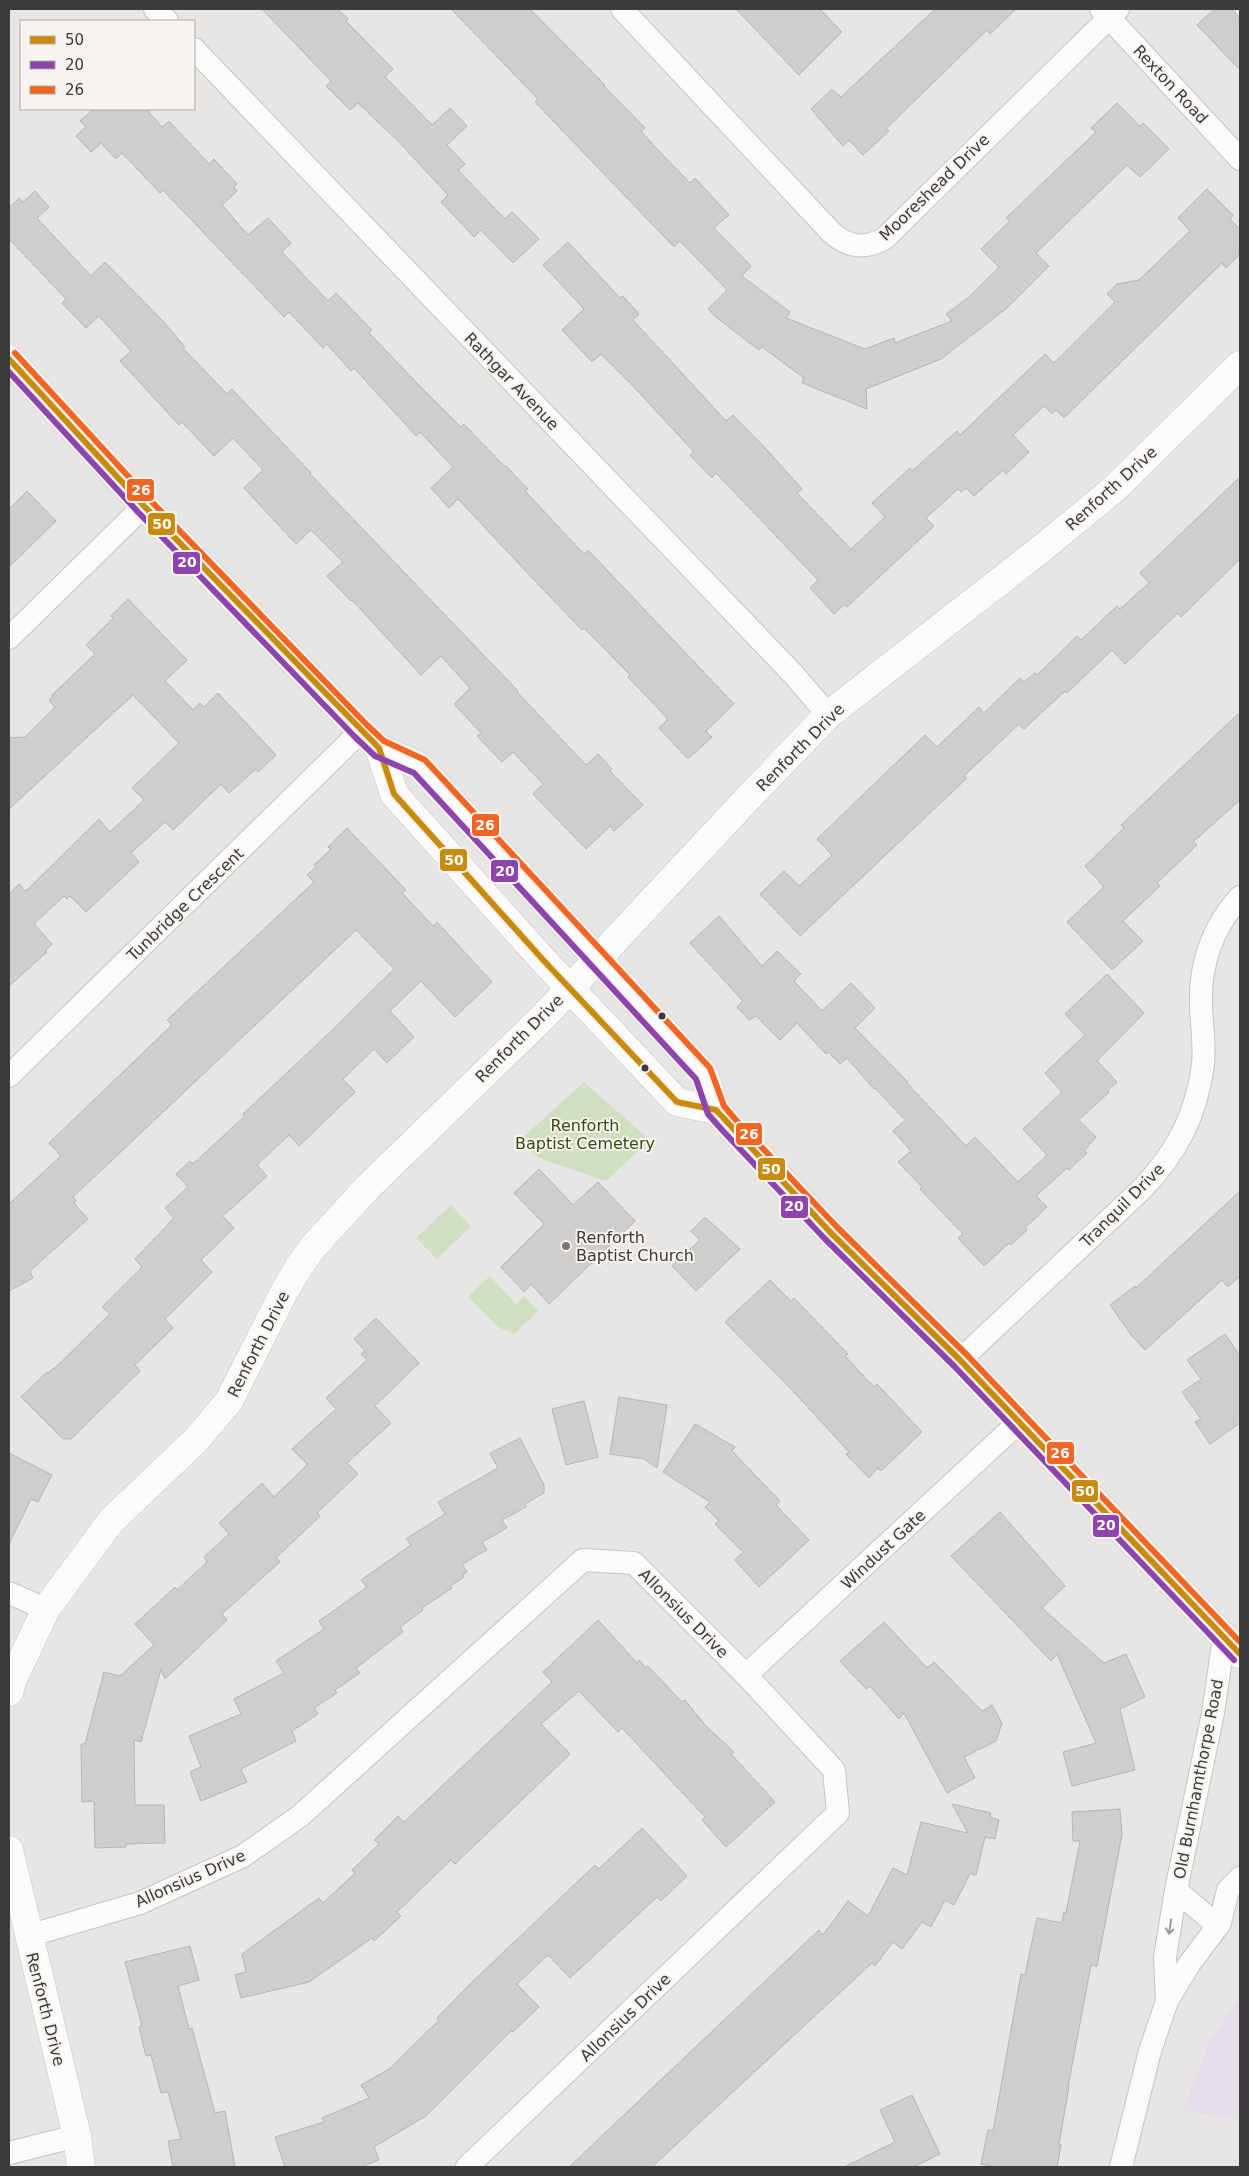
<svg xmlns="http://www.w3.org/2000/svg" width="1249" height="2176" viewBox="0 0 1249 2176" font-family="'DejaVu Sans',sans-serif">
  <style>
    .commercial { fill: #e5dee9 }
    .green { fill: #cfdfbf }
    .building { fill: #d0cecc; stroke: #b6b4b3 }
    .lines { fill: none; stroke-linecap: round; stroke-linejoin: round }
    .minor-casing { stroke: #c6c4c2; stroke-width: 24 }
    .tertiary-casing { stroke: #c6c4c2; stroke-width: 29 }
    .secondary-casing { stroke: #c6c4c2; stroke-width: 29 }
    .minor { stroke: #fcfbfb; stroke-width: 22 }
    .tertiary { stroke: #fcfbfb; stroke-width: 28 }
    .secondary { stroke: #fcfbfb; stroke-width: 28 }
    .bus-1-casing { stroke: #f7f3ef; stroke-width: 10 }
    .bus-2-casing { stroke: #f7f3ef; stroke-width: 10 }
    .bus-3-casing { stroke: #f7f3ef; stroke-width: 10 }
    .bus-1 { stroke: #c88b0e; stroke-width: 6 }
    .bus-2 { stroke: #8e44ad; stroke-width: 6 }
    .bus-3 { stroke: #f26522; stroke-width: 6 }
    .oneway { stroke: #9c9b9a }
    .bus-dot { fill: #3c3b39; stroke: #f7f3ef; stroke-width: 2 }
    .poi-dot { fill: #787775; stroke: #f7f3ef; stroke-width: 2 }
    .labels { text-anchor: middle; stroke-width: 4; stroke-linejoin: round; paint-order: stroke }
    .street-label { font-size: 16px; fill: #3c3b39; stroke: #f7f3ef }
    .park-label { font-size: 16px; fill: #324d12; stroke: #f7f3ef }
    .poi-label { font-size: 16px; fill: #3c3b39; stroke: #f7f3ef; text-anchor: start }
    .line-badge { stroke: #f7f3ef; stroke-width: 2 }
    .badge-label { font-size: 14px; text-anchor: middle; font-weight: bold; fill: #fff }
  </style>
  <rect width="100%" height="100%" fill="#e8e6e4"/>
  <!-- commercial -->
  <path class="commercial" d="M 1240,1997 L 1240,2121 L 1183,2110 L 1210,2040 Z"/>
  <!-- green -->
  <path class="green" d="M 584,1082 L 650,1140 L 606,1181 L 539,1158 L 519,1141 Z
    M 451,1205 L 471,1226 L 437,1259 L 416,1238 Z
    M 490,1276 L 516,1304 L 524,1296 L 538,1311 L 514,1334 L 498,1327 L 468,1297 Z"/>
  <!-- building -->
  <path class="building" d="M 262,9 L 338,9 L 348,19 L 346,21 L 393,69 L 385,77 L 432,125 L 450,108 L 467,126 L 447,145 L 465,164 L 458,170 L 505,219 L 512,212 L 539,239 L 513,263 L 481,230 L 474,237 L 441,202 L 448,195 L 398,141 L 358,103 L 350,110 L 326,86 L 331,81 Z
    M 451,9 L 530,9 L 605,85 L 604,86 L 645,128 L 641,131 L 656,148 L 690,183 L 695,178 L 729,215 L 714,228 L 751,266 L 742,276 L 790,312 L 786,318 L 865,349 L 894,338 L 895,343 L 952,321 L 946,314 L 970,296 L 999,267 L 981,249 L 1010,221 L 1006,218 L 1096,132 L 1091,128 L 1117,103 L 1140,126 L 1143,123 L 1169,149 L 1140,177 L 1127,165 L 1036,253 L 1049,266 L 1007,308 L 941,359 L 866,389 L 867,409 L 802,383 L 804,378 L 762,347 L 759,350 L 717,318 L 708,309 L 727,290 L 680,241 L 674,247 L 535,102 L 538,99 Z
    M 736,9 L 820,9 L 842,32 L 799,75 Z
    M 935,9 L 1016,9 L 990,34 L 987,30 L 886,129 L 889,131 L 863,155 L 849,140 L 843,146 L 811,109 L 832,89 L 841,97 Z
    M 1214,9 L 1232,9 L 1240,18 L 1240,70 L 1197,25 Z
    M 94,109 L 146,109 L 162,127 L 169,121 L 209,164 L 214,159 L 237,184 L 234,187 L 237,191 L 222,205 L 248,235 L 268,218 L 291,243 L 282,252 L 328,301 L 336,293 L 372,330 L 369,333 L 419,385 L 461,427 L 464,424 L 504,466 L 505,465 L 528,489 L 525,491 L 584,554 L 588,550 L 734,704 L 706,731 L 712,737 L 688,759 L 659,728 L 668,719 L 628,677 L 630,675 L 584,628 L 582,630 L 535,581 L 458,499 L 449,508 L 431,488 L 453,467 L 420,432 L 416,436 L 354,368 L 351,371 L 327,344 L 323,348 L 289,312 L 284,317 L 163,190 L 160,193 L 122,153 L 116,159 L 101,143 L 91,152 L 76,136 L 86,127 L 80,121 Z
    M 1207,189 L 1233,215 L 1230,219 L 1240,229 L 1240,254 L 1226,268 L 1222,263 L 1064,418 L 1056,410 L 1052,414 L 1044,406 L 1013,435 L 1029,452 L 1006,474 L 1003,470 L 974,496 L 966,488 L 961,492 L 958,489 L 926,518 L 934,526 L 847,607 L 845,604 L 834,614 L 810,588 L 818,580 L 716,473 L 712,478 L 690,455 L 694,452 L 633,386 L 601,354 L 592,362 L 562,330 L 584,309 L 543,265 L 568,242 L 620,298 L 623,296 L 639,314 L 633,320 L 726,421 L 733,415 L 768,451 L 802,489 L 797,493 L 851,549 L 885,517 L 872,503 L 910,468 L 912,471 L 957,431 L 960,435 L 1045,354 L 1054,363 L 1115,302 L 1107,294 L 1117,284 L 1139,280 L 1190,231 L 1178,218 Z
    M 35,191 L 49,207 L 37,218 L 91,276 L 105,262 L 162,320 L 185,347 L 183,348 L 227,394 L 232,389 L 311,473 L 310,474 L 518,691 L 517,692 L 586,765 L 598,754 L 612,769 L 610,771 L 643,805 L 614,831 L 610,826 L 586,849 L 533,794 L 543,784 L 513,752 L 502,762 L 477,736 L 481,733 L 454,704 L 470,688 L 441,656 L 421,675 L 352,600 L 351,601 L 327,576 L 343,562 L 311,530 L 296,544 L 244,488 L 263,470 L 233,438 L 214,456 L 182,422 L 179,425 L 120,361 L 131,351 L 99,316 L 86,328 L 62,303 L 66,299 L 9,239 L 9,208 L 19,198 L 23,202 Z
    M 1240,477 L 1240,559 L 1181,617 L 1178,613 L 1125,664 L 1112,650 L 1067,693 L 1065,691 L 1024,729 L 1019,724 L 964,776 L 967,778 L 800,936 L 760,894 L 784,871 L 799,886 L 828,859 L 832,855 L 817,839 L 925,735 L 937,747 L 979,707 L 984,713 L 1020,678 L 1024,682 L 1035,673 L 1037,675 L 1077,636 L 1081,640 L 1117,606 L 1120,609 L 1149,583 L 1140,573 Z
    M 27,491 L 56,521 L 9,567 L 9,509 Z
    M 128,599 L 187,660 L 165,681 L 193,710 L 200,703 L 204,707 L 218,693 L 276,755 L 258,772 L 256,769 L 229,793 L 221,784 L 173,830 L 165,822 L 131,853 L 139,862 L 86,912 L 70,896 L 67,899 L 64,896 L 34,924 L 52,944 L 45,951 L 47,952 L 9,986 L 9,894 L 19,884 L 25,891 L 28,889 L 99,819 L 110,832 L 144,800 L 132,788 L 179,743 L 133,695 L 9,809 L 9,738 L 25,737 L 55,707 L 49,700 L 53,697 L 52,695 L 95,654 L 86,645 L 113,618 L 111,616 Z
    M 1240,712 L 1240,800 L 1193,842 L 1197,845 L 1157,883 L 1160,886 L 1123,921 L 1143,941 L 1112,970 L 1067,922 L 1104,887 L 1085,866 L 1124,828 L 1121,825 Z
    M 347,828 L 406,890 L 402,893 L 433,926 L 437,922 L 492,982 L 455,1017 L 421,981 L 390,1011 L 414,1037 L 387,1063 L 374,1049 L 343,1079 L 355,1092 L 299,1146 L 289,1135 L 257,1165 L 267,1176 L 223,1216 L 234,1228 L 201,1260 L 212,1272 L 165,1319 L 173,1328 L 135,1365 L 140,1371 L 71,1439 L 63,1439 L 21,1397 L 47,1372 L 48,1373 L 57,1366 L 110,1314 L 102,1307 L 142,1267 L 135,1259 L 174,1218 L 165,1208 L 188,1187 L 176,1174 L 190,1161 L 193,1164 L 245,1116 L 243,1114 L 326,1036 L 394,969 L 356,930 L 73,1197 L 76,1201 L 74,1203 L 88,1219 L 30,1271 L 33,1278 L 9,1291 L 9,1204 L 61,1156 L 49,1143 L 172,1025 L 167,1020 L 314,882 L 307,875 L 316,867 L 314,865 L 331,849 L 328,847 Z
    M 719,916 L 762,966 L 777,951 L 801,974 L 794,981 L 822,1011 L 851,983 L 875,1008 L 855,1028 L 908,1082 L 907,1083 L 966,1146 L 975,1137 L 1018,1182 L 1047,1155 L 1023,1129 L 1062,1092 L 1045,1073 L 1085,1035 L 1065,1014 L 1107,974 L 1144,1013 L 1097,1061 L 1117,1082 L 1108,1090 L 1109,1092 L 1079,1120 L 1096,1137 L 1084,1151 L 1087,1153 L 1069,1170 L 1067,1168 L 1036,1196 L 1047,1207 L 1025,1228 L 1027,1230 L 1011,1245 L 1009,1243 L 984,1266 L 958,1238 L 963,1234 L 920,1189 L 922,1187 L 898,1162 L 911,1151 L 893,1131 L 905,1120 L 875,1088 L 874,1089 L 847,1058 L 840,1064 L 828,1052 L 826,1054 L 797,1023 L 780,1040 L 756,1016 L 749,1020 L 737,1007 L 743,1001 L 690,943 Z
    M 539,1169 L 573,1205 L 598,1182 L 635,1221 L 549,1304 L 531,1284 L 524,1292 L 501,1267 L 544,1224 L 514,1193 Z
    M 1240,1191 L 1240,1276 L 1228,1287 L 1222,1280 L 1145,1350 L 1132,1336 L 1110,1305 L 1135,1286 L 1136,1288 Z
    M 705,1217 L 740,1249 L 696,1291 L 672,1266 L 700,1240 L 691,1231 Z
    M 770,1280 L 791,1301 L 794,1298 L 848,1354 L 845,1356 L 874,1387 L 877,1384 L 922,1432 L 881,1471 L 878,1468 L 869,1478 L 846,1454 L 849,1452 L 791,1389 L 725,1322 Z
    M 376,1318 L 419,1363 L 375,1406 L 391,1423 L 347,1463 L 358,1474 L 317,1513 L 320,1516 L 276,1558 L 280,1562 L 222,1614 L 227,1620 L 165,1679 L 161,1669 L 141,1742 L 134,1740 L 135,1805 L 164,1805 L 165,1843 L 126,1844 L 126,1847 L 95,1848 L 94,1801 L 82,1802 L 81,1744 L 85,1744 L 104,1672 L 120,1676 L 154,1645 L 135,1624 L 175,1587 L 177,1590 L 207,1562 L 204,1557 L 229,1534 L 219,1523 L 262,1483 L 274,1497 L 304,1468 L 307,1464 L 292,1449 L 336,1409 L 326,1398 L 367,1360 L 361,1354 L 365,1351 L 354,1339 Z
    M 1225,1334 L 1240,1356 L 1240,1423 L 1210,1444 L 1195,1422 L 1201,1419 L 1182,1392 L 1201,1379 L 1187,1360 Z
    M 619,1397 L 667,1405 L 657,1468 L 644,1459 L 610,1454 Z
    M 584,1401 L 598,1457 L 566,1465 L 552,1409 Z
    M 695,1424 L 735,1447 L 732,1451 L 780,1501 L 776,1505 L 809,1540 L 759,1587 L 735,1560 L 743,1552 L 715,1524 L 719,1521 L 705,1507 L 710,1502 L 663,1472 Z
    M 520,1438 L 544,1485 L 544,1493 L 525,1504 L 526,1507 L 502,1520 L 507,1528 L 482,1542 L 487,1550 L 462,1564 L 467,1572 L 463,1575 L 464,1577 L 451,1586 L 452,1588 L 422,1608 L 423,1610 L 400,1627 L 403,1632 L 356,1668 L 360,1673 L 335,1690 L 337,1693 L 314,1708 L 318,1714 L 292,1731 L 296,1741 L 241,1769 L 247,1782 L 201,1801 L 190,1772 L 201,1767 L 189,1736 L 241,1714 L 234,1699 L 284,1673 L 276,1661 L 324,1629 L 319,1621 L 367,1587 L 361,1580 L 411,1545 L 406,1539 L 445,1514 L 438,1502 L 498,1468 L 490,1453 Z
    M 9,1453 L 52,1475 L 38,1502 L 31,1499 L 9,1544 Z
    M 1000,1512 L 1065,1586 L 1042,1608 L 1104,1663 L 1126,1654 L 1145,1697 L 1120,1709 L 1135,1770 L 1072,1786 L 1063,1752 L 1096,1743 L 1057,1654 L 1051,1661 L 951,1556 Z
    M 598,1620 L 637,1663 L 639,1660 L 646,1668 L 648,1666 L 682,1702 L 685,1700 L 706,1726 L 734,1752 L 731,1754 L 775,1802 L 726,1847 L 702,1820 L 705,1817 L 622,1728 L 618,1732 L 579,1691 L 541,1724 L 570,1754 L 455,1864 L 451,1860 L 397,1912 L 401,1916 L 374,1941 L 372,1938 L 309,1982 L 241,1998 L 235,1975 L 246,1972 L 242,1954 L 319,1898 L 323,1903 L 355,1873 L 352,1870 L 379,1844 L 374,1840 L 398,1816 L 404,1822 L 552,1682 L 543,1672 Z
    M 884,1622 L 927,1668 L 934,1662 L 982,1711 L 992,1705 L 1002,1723 L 996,1741 L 964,1757 L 975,1778 L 947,1793 L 904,1713 L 899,1719 L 870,1686 L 866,1689 L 840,1661 Z
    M 952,1804 L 991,1813 L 990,1817 L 999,1820 L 995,1839 L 985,1837 L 976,1875 L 970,1874 L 954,1905 L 945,1900 L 931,1927 L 922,1922 L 902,1949 L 893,1942 L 875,1966 L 872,1963 L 652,2167 L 569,2167 L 819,1930 L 823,1935 L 848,1901 L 868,1916 L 893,1868 L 907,1875 L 921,1822 L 968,1833 Z
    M 1120,1809 L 1122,1835 L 1097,1966 L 1091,1965 L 1068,2087 L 1069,2087 L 1059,2144 L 1061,2145 L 1057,2167 L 996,2167 L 981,2164 L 988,2130 L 993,2131 L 1021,1974 L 1025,1975 L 1037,1918 L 1062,1923 L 1064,1912 L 1066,1913 L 1080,1841 L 1073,1841 L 1072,1812 Z
    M 642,1828 L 687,1876 L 661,1901 L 657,1897 L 570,1978 L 548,1955 L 517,1984 L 539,2007 L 513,2032 L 511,2031 L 426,2116 L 374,2147 L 379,2160 L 361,2167 L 285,2167 L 275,2137 L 324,2122 L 322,2118 L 369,2098 L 361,2085 L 389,2069 L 439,2020 L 437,2018 L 468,1986 L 595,1865 L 599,1869 Z
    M 190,1946 L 199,1980 L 178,1986 L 189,2029 L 192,2028 L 215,2113 L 225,2111 L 235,2167 L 173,2167 L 168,2141 L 181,2139 L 168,2092 L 161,2093 L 151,2055 L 146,2056 L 139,2027 L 142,2026 L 125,1962 Z
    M 912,2095 L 940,2154 L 913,2167 L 844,2167 L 895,2142 L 880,2110 Z"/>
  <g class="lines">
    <!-- minor casing -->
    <g class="minor-casing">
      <path id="minor" d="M 155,9 L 167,21
        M 622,9 L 831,232 C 847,247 865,250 885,238 L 1118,9
        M 1101,9 L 1240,159
        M 194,49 L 795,676 L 828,715
        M 9,638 L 144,506
        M 9,1076 L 361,731
        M 960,1360 L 1142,1189 C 1177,1152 1196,1116 1203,1065 C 1205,1046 1202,1027 1201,1008 C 1199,966 1212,927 1240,897
        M 9,1593 L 46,1609
        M 746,1675 L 1019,1422
        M 1176,1890 L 1218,1926
        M 28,1936 L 140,1903 L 243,1856 L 300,1816 L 583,1560 L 634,1563 L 746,1675 L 834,1770 L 838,1813 L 467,2167
        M 1167,2001 L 1165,1957 L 1176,1890 L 1213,1713 L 1224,1638
        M 9,2153 L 77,2136
        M 1121,2167 L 1150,2051 L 1167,2001 L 1190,1963 L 1220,1923 L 1228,1890 L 1240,1878"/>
    </g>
    <!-- tertiary casing -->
    <g class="tertiary-casing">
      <path id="tertiary" d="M 9,1692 L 12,1681 L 46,1609 L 111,1521 L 196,1440 L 229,1401 L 283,1294 L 298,1268 L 313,1247 L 368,1187 L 545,1015 L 750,796 L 828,715 L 1041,549 L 1114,489 L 1240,365
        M 9,1850 L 77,2136 L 81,2167"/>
    </g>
    <!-- secondary casing -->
    <g class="secondary-casing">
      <path id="secondary" d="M 9,359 L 144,506 L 361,731 L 379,748 L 419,766 L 704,1074 L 716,1110 L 729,1125 L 831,1233 L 960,1360 L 1240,1654
        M 379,748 L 394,794 L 545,962 L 677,1102 L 716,1110"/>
    </g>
    <!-- minor -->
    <use href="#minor" class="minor"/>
    <!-- tertiary -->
    <use href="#tertiary" class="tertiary"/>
    <!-- secondary -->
    <use href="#secondary" class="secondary"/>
    <!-- bus-1 casing -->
    <g class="bus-1-casing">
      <path id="bus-1" d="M 9,359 L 144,506 L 379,748 L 394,794 L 545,962 L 677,1102 L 716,1110 L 831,1233 L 960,1360 L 1240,1654"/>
    </g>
    <!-- bus-2 casing -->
    <g class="bus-2-casing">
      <path id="bus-2" d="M 9,372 L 138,512 L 355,737 L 375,756 L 414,773 L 696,1079 L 708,1114 L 723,1131 L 825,1239 L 954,1366 L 1234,1660"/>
    </g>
    <!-- bus-3 casing -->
    <g class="bus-3-casing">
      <path id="bus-3" d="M 15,353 L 150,500 L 367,725 L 384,741 L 425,760 L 710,1068 L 724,1106 L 735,1119 L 837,1227 L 966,1354 L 1240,1642"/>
    </g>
    <!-- bus-1 -->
    <use href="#bus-1" class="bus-1"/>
    <!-- bus-2 -->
    <use href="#bus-2" class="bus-2"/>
    <!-- bus-3 -->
    <use href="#bus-3" class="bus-3"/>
  </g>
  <!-- one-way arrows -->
  <defs><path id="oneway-shaft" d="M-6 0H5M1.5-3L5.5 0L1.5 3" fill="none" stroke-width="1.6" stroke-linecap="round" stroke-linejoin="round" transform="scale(1.25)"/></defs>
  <use class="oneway" href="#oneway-shaft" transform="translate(1170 1927) rotate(99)"/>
  <!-- markers -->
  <g class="bus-dot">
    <circle cx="662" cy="1016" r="4.5"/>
    <circle cx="645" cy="1068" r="4.5"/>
  </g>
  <circle class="poi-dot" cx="566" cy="1246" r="5"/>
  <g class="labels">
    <!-- street labels -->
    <g class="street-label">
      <text transform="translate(1171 84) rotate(47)" y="6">Rexton Road</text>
      <text transform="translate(934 187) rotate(-44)" y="6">Mooreshead Drive</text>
      <text transform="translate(512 381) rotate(46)" y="6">Rathgar Avenue</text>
      <text transform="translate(1111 488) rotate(-42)" y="6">Renforth Drive</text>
      <text transform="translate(800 747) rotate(-45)" y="6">Renforth Drive</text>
      <text transform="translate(185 904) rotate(-44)" y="6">Tunbridge Crescent</text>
      <text transform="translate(519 1038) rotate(-45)" y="6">Renforth Drive</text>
      <text transform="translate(1122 1205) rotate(-45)" y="6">Tranquil Drive</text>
      <text transform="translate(258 1344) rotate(-63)" y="6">Renforth Drive</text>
      <text transform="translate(883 1549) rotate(-43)" y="6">Windust Gate</text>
      <text transform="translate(684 1613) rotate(45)" y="6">Allonsius Drive</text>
      <text transform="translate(1198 1779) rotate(-79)" y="6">Old Burnhamthorpe Road</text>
      <text transform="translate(190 1878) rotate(-24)" y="6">Allonsius Drive</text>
      <text transform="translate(46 2009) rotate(76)" y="6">Renforth Drive</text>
      <text transform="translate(625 2017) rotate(-44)" y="6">Allonsius Drive</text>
    </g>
    <!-- park labels -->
    <g class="park-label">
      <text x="585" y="1131">Renforth<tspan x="585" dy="18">Baptist Cemetery</tspan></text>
    </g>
    <!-- poi labels -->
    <g class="poi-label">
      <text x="576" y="1243">Renforth<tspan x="576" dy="18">Baptist Church</tspan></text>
    </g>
  </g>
  <g class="line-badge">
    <rect x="126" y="478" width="29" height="24" rx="5" fill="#f26522"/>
    <rect x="147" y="512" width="29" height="24" rx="5" fill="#c88b0e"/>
    <rect x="172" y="551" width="29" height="24" rx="5" fill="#8e44ad"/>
    <rect x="471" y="813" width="29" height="24" rx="5" fill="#f26522"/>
    <rect x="439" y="848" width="29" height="24" rx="5" fill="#c88b0e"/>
    <rect x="490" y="859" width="29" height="24" rx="5" fill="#8e44ad"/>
    <rect x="735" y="1122" width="28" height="24" rx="5" fill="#f26522"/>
    <rect x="757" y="1157" width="29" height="24" rx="5" fill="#c88b0e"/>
    <rect x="780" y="1195" width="29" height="24" rx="5" fill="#8e44ad"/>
    <rect x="1046" y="1441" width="29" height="24" rx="5" fill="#f26522"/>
    <rect x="1071" y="1479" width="28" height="24" rx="5" fill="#c88b0e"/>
    <rect x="1092" y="1514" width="28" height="24" rx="5" fill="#8e44ad"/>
  </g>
  <g class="badge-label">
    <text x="141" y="495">26</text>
    <text x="162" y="529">50</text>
    <text x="187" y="567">20</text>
    <text x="485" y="830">26</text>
    <text x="454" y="865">50</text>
    <text x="505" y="876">20</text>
    <text x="749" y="1139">26</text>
    <text x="771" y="1174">50</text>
    <text x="794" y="1211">20</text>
    <text x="1060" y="1458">26</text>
    <text x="1085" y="1496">50</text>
    <text x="1106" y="1530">20</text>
  </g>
  <!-- border -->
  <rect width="1249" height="2176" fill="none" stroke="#3c3b39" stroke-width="20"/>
  <!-- legend -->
  <rect x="20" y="20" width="175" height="90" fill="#f7f3ef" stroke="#aca9a6"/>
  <rect x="30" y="36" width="25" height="8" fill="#c88b0e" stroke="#aca9a6"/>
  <text x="65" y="45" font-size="15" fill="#3c3b39">50</text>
  <rect x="30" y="61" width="25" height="8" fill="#8e44ad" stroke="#aca9a6"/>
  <text x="65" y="70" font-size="15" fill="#3c3b39">20</text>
  <rect x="30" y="86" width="25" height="8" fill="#f26522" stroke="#aca9a6"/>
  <text x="65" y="95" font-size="15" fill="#3c3b39">26</text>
</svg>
